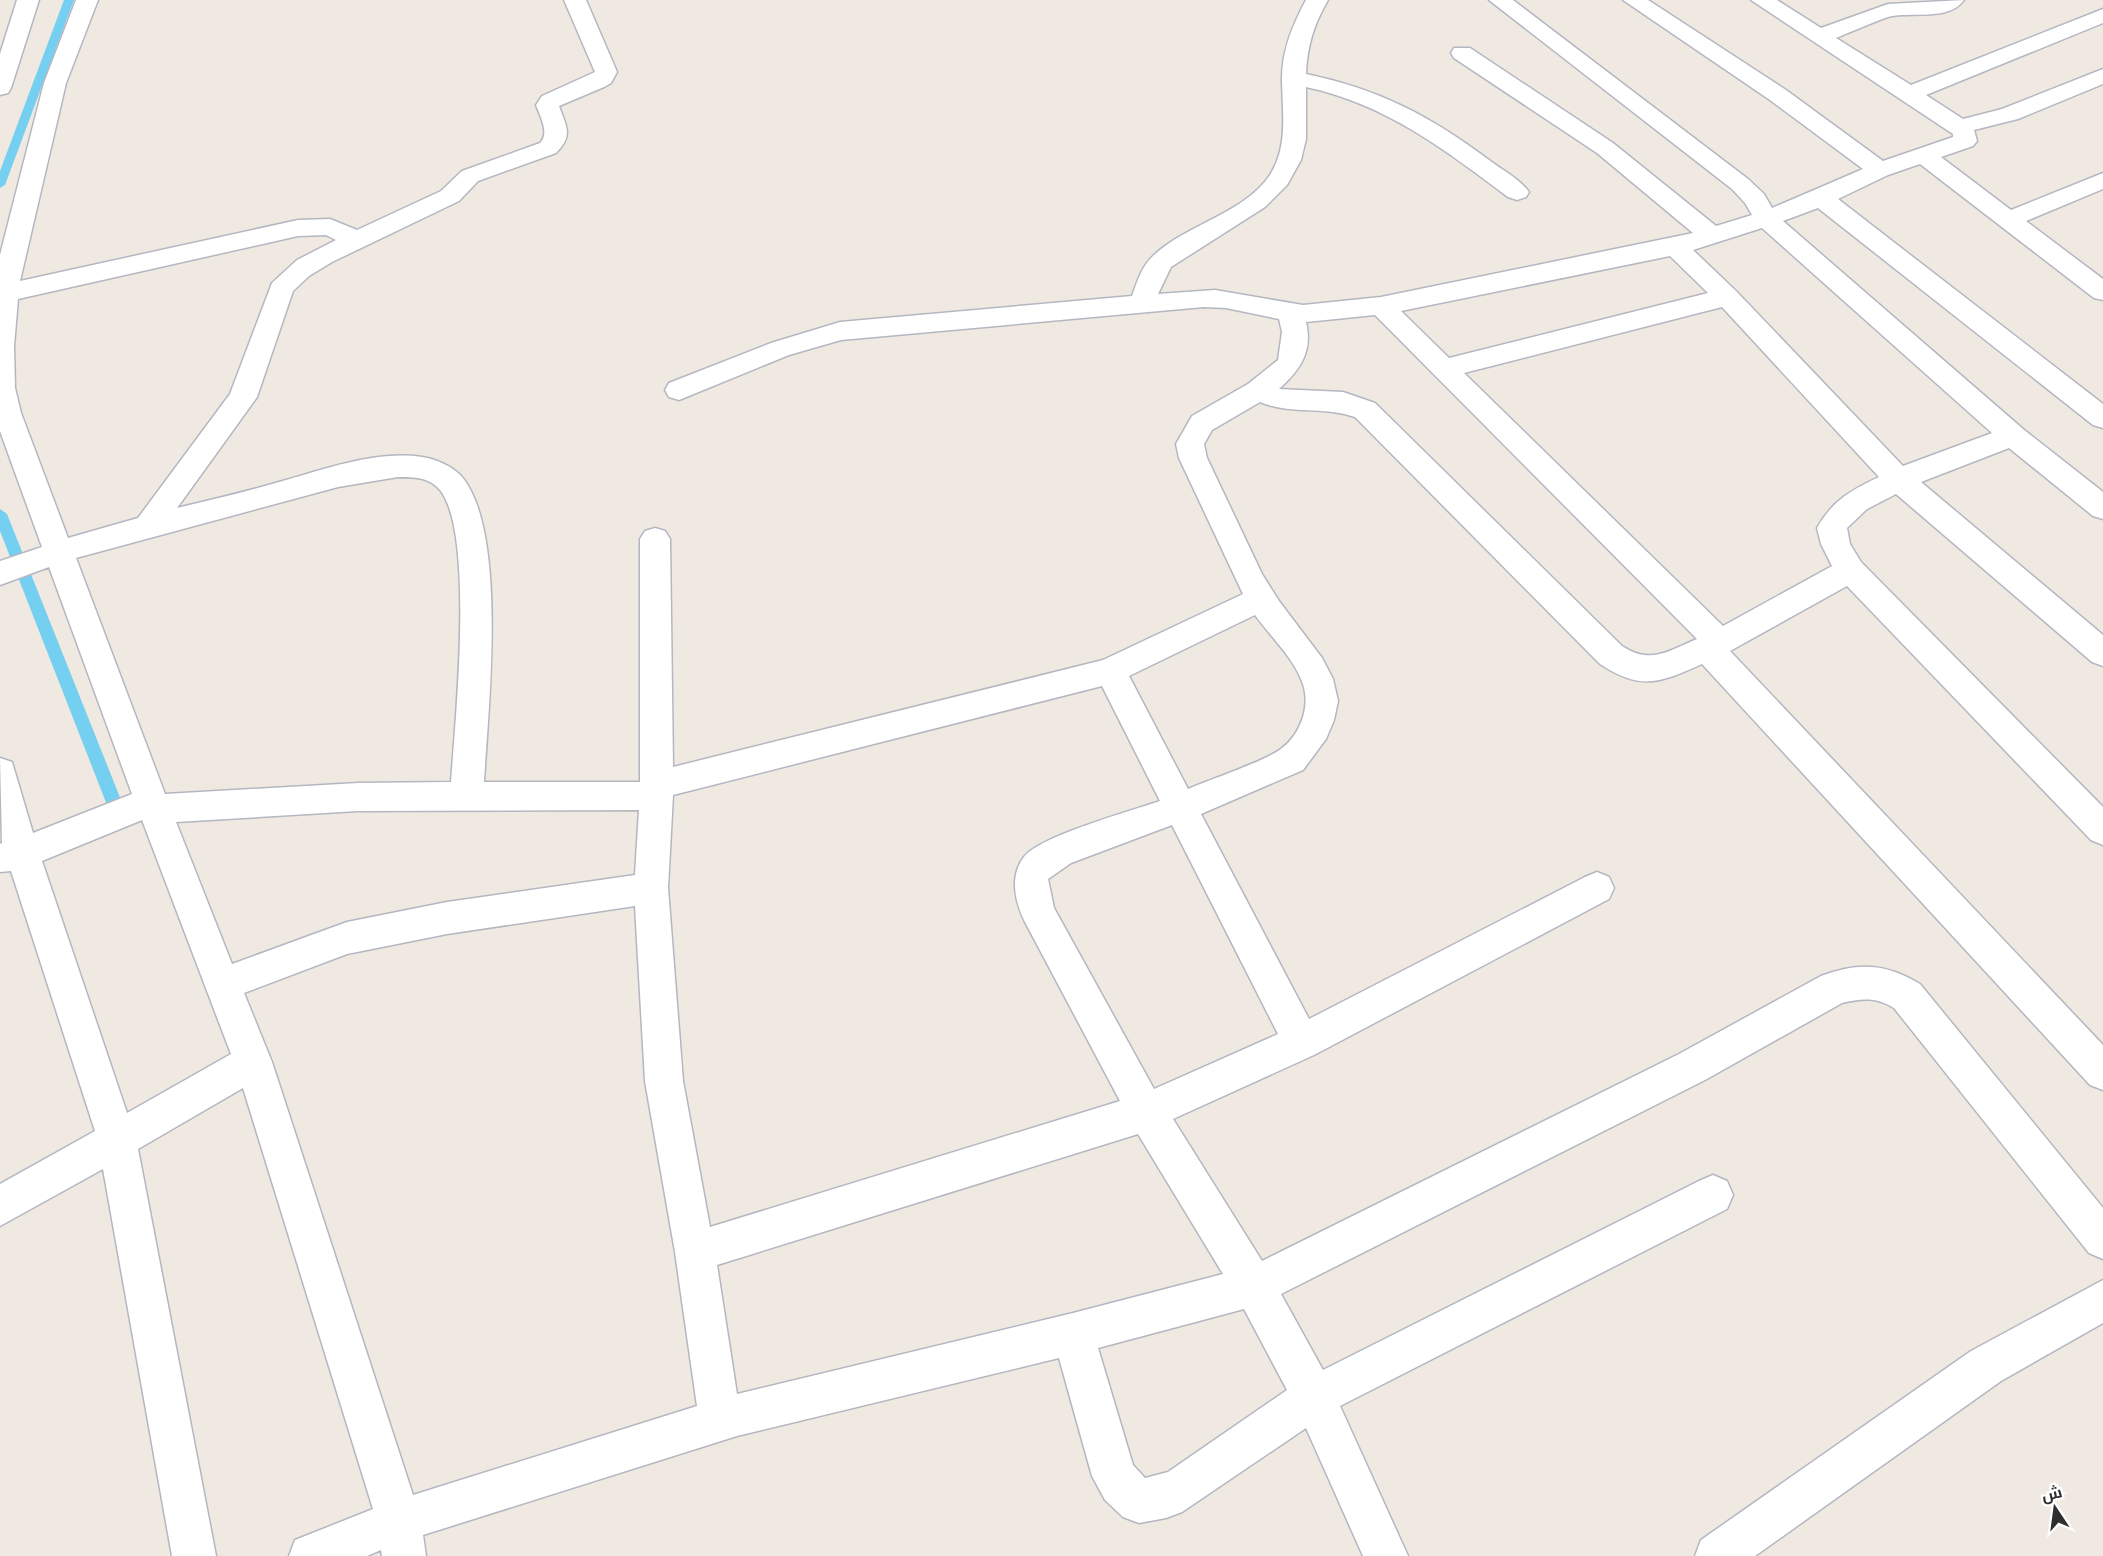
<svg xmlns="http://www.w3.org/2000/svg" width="2103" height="1556" viewBox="0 0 2103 1556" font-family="Overpass,Cairo,sans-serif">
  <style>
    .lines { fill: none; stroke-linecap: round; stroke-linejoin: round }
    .stream { fill: #75cff0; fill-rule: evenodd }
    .street-casing { stroke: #b4b7c1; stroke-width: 3 }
    .street { fill: #fff; fill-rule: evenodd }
  </style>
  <rect width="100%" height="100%" fill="#efe9e1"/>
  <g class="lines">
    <!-- stream -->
    <path class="stream" d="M 64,0 L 74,0 L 5,185 L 0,188 L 0,171 Z
      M 0,509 L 7,514 L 123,805 L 120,810 L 115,812 L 110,810 L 107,805 L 0,531 Z"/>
    <!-- street casing -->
    <g class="street-casing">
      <path id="street" d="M 17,0 L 39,0 L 11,88 L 8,93 L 0,95 L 0,54 Z
        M 76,0 L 98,0 L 66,83 L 20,281 L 298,220 L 330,219 L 357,230 L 441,191 L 462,171 L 540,143 C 550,133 540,116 536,105 L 542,96 L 595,72 L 564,0 L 586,0 L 617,72 L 611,83 L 604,87 L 559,106 C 566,126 574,135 556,153 L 478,181 L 459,201 L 332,262 L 309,276 L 293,291 L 257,397 L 177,508 C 211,500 245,492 279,482 C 323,470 375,450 422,457 C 436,459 452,466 462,477 C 508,533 488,710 484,782 L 640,782 L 640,539 L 645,531 L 655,528 L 665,531 L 670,539 L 673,767 L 1103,660 L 1243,594 L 1179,458 L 1176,444 L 1192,416 L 1248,384 L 1278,360 L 1282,332 L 1279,319 L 1226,308 L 1204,307 L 841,340 L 789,355 L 679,400 L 669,397 L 665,390 L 669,383 L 771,343 L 840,322 L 1132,296 C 1137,282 1142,266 1153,256 C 1185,225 1245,213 1270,175 C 1289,145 1282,110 1282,78 C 1282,50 1293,24 1306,0 L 1328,0 C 1314,24 1307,46 1306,74 C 1379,89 1430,116 1489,160 C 1502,170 1520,179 1529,192 L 1526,197 L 1517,200 L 1508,197 C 1445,150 1386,104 1306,87 L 1306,139 L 1301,160 L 1287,185 L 1265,207 L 1171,267 L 1158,294 L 1215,290 L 1303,305 L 1381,297 L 1693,233 L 1597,153 L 1454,58 L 1451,53 L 1454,48 L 1470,48 L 1613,143 L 1716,226 L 1752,215 L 1745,203 L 1732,189 L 1489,0 L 1513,0 L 1748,179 L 1764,194 L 1772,208 L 1863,169 L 1770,100 L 1623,0 L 1648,0 L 1786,90 L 1883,161 L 1953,137 L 1953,134 L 1751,0 L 1777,0 L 1821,28 L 1888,4 L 1964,0 C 1949,22 1909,11 1888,17 C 1871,23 1853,31 1836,38 L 1911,85 L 2103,9 L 2103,23 L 1926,95 L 1963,119 L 2002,109 L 2103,69 L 2103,84 L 2018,119 L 1974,130 L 1977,141 L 1973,146 L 1941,157 L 2011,210 L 2103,173 L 2103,189 L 2026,221 L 2103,279 L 2103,300 L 2094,298 L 1920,164 L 1888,175 L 1838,199 L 2103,404 L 2103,428 L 2093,425 L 1818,208 L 1783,221 L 2023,429 L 2103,492 L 2103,519 L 2093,516 L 2009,448 L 1921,482 L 2103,635 L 2103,666 L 2092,662 L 1896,494 L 1867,509 L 1847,528 L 1850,544 L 1861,562 L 2103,807 L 2103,845 L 2091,840 L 1847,586 L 1730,651 L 2103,1045 L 2103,1090 L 2090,1085 L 1702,664 C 1660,683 1641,691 1600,664 L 1355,417 C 1324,406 1291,415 1260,402 L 1212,430 L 1204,444 L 1207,458 L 1262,574 L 1279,601 L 1322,658 L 1333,679 L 1338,701 L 1334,720 L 1326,739 L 1303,770 L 1201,814 L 1309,1019 L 1585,877 L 1597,872 L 1609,877 L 1614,888 L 1609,899 L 1314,1055 L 1173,1119 L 1262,1261 L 1679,1054 L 1821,976 C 1858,962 1886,963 1920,984 L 2103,1208 L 2103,1259 L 2089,1253 L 1894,1008 C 1877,997 1862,998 1842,1003 L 1705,1080 L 1281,1294 L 1323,1370 L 1699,1181 L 1713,1175 L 1727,1181 L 1733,1195 L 1727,1209 L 1340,1406 L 1408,1556 L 1363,1556 L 1306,1428 L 1182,1512 L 1166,1518 L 1139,1523 L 1123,1517 L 1105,1500 L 1092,1476 L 1059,1358 L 737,1436 L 423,1535 L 426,1556 L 382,1556 L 381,1550 L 367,1556 L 289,1556 L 295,1540 L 373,1509 L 243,1088 L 138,1149 L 216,1556 L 172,1556 L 103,1169 L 0,1226 L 0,1184 L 95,1131 L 11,871 L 0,872 L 0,844 L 2,843 L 0,758 L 12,762 L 33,833 L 132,794 L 49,567 L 0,585 L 0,561 L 42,547 L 0,431 L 0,255 L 44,83 ZM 1762,228 L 1992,433 L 1903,466 L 1736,291 L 1693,250 ZM 326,235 L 336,240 L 297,260 L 272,283 L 230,394 L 138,518 L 68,538 L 21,413 L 15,388 L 14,346 L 18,299 L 298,236 ZM 1670,256 L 1708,293 L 1449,358 L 1401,311 ZM 1722,307 L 1879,477 C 1851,490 1832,501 1817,528 L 1821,544 L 1832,566 L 1723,626 L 1464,373 ZM 1375,315 L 1697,639 C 1668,651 1651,665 1622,646 L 1375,403 L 1343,392 L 1279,389 C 1300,370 1313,352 1306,322 ZM 398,477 C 414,477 429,477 440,490 C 475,533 455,724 451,782 L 358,783 L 165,794 L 76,558 L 338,487 ZM 1255,615 C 1270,636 1291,655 1301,679 C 1312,703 1302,733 1281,749 C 1263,762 1211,779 1188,789 L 1129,676 ZM 1102,686 L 1160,801 C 1131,811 1040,836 1024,857 C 1009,876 1015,902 1025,922 L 1120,1101 L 710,1227 L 683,1081 L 668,888 L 673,795 ZM 639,810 L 635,875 L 447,902 L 347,922 L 232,964 L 176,822 L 358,811 ZM 142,820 L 231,1054 L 127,1113 L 42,861 ZM 1172,825 L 1278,1034 L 1154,1089 L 1054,908 L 1048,879 L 1071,863 ZM 635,906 L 645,1081 L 675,1252 L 697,1406 L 413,1495 L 272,1062 L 244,993 L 347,954 L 447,934 ZM 1138,1134 L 1223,1274 L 1073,1313 L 737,1394 L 717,1265 ZM 1244,1309 L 1287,1390 L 1168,1472 L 1145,1478 L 1133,1465 L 1098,1348 Z
        M 2103,1280 L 2103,1323 L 2001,1381 L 1755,1556 L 1695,1556 L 1701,1540 L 1971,1351 Z"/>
    </g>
    <!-- street -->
    <use href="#street" class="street"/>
  </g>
  <!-- north arrow -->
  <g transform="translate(2055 1508) rotate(347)" stroke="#ffffff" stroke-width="4.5" paint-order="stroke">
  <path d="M0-4.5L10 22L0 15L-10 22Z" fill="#2e2e2e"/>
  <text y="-9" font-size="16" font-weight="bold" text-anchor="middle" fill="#2e2e2e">ش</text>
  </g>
</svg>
